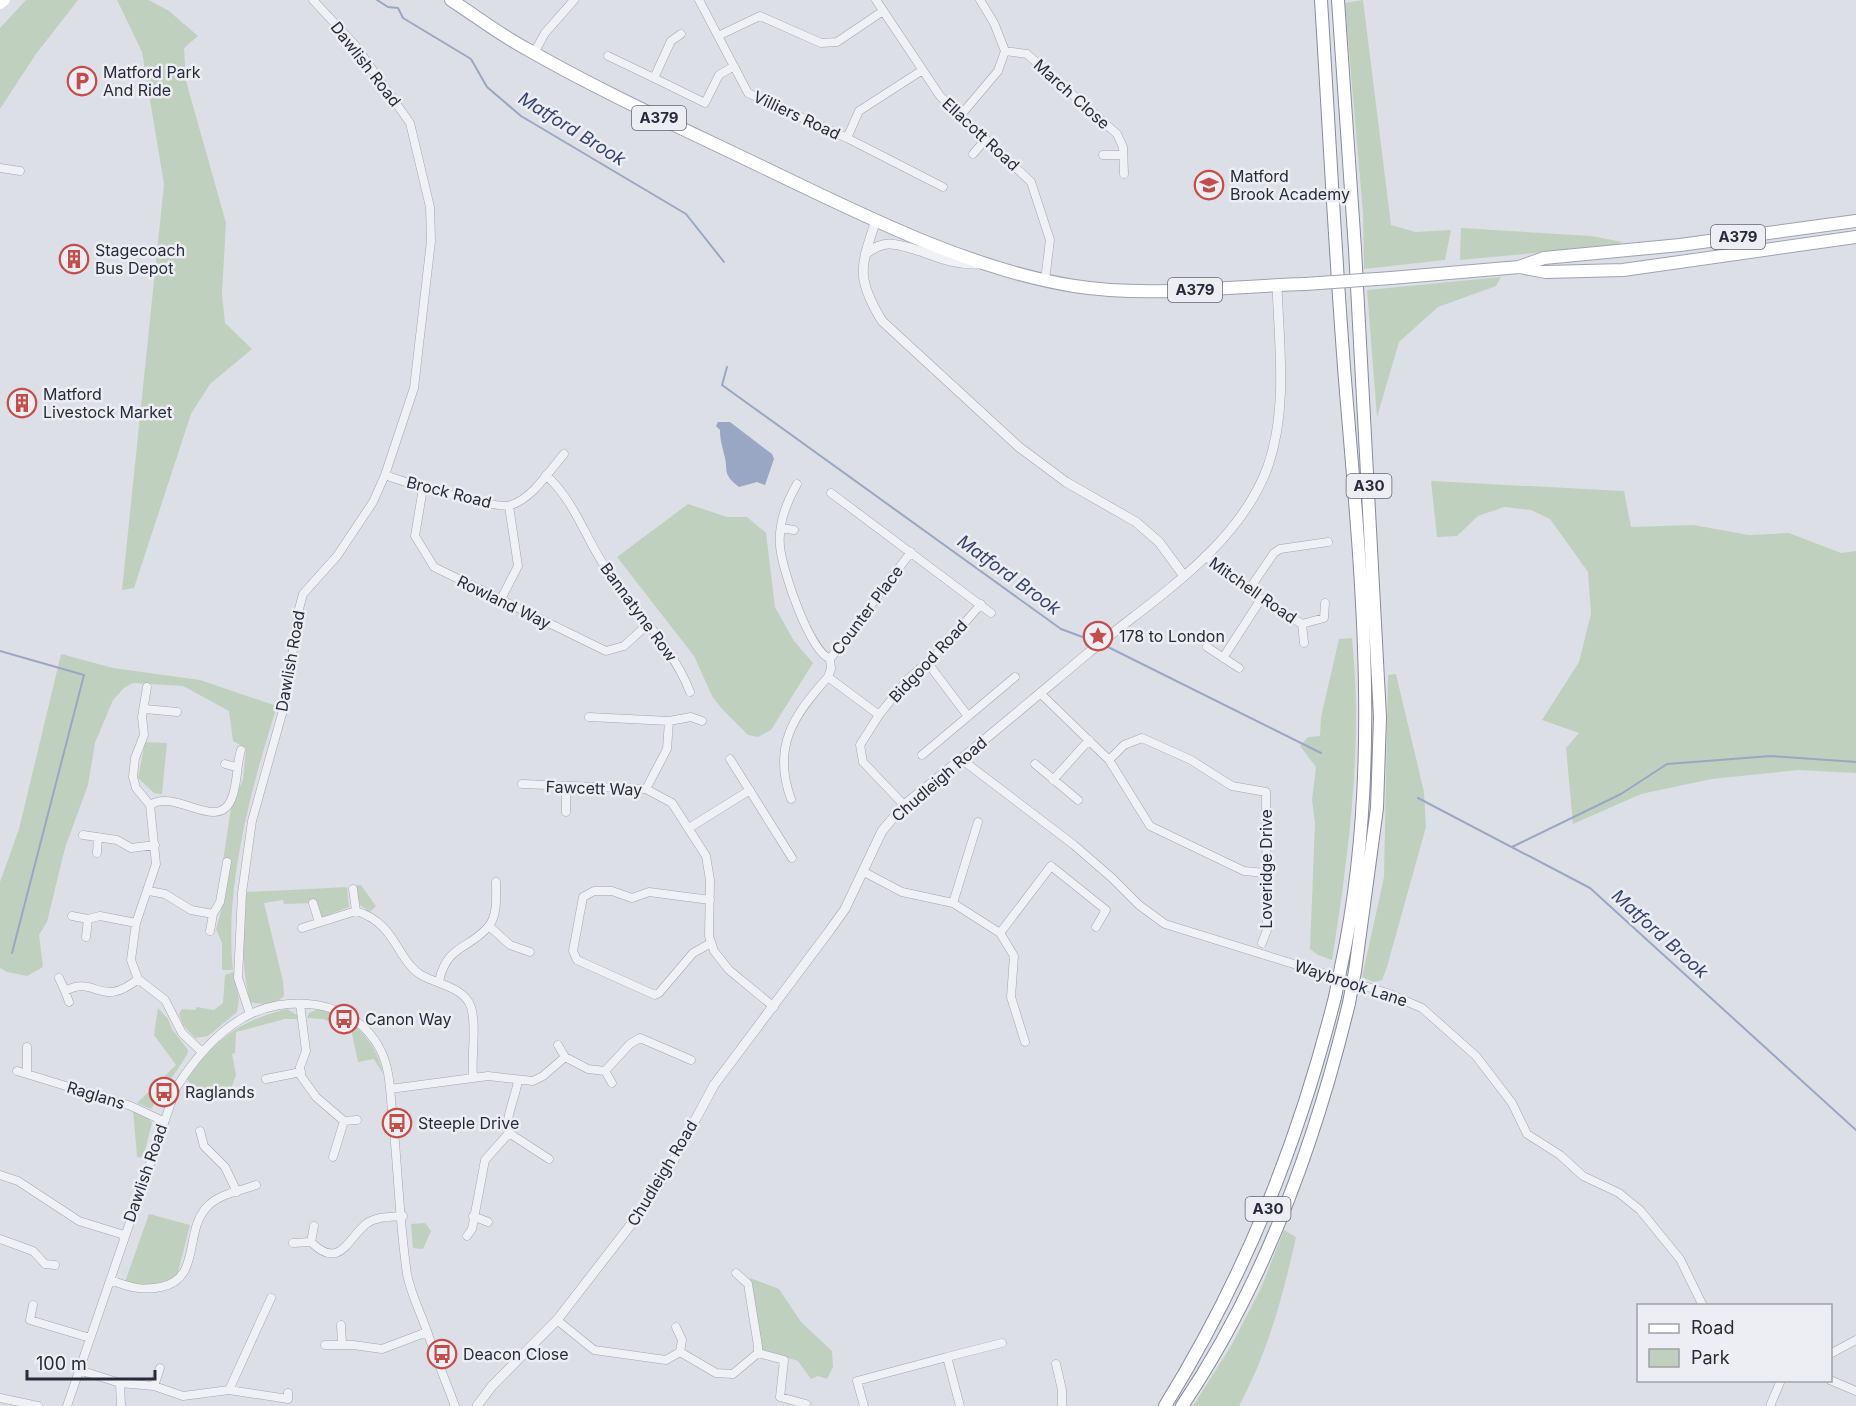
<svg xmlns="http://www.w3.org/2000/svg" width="1856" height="1406" viewBox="0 0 1856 1406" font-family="Inter,sans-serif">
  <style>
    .green { fill: #c0d0bf }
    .water { fill: #9aa7c4 }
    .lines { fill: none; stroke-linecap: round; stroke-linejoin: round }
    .stream { stroke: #9aa7c4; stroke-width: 2 }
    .minor-casing { stroke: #a3a5b0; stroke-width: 9 }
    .tertiary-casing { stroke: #a3a5b0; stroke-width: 10 }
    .primary-casing { stroke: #9ea2b1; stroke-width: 14 }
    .trunk-casing { stroke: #868b9c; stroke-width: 14 }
    .minor { stroke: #f0f1f5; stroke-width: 8 }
    .tertiary { stroke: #f0f1f5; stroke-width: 9 }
    .secondary { stroke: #fff; stroke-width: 10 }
    .primary { stroke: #fff; stroke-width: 12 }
    .trunk { stroke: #fff; stroke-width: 12 }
    .primary-bridge-casing { stroke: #9ea2b1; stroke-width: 14; stroke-linecap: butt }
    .trunk-bridge-casing { stroke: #868b9c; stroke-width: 14; stroke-linecap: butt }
    .primary-bridge { stroke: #fff; stroke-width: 12 }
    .trunk-bridge { stroke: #fff; stroke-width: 12 }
    .labels { text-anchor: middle; stroke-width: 5; stroke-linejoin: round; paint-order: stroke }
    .shield { fill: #edeef4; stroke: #636673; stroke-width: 1.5 }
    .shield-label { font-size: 15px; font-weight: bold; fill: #282b3c }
    .street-label { font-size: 16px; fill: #282b3c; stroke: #edeef4 }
    .poi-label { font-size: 16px; fill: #282b3c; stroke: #edeef4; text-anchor: start }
    .water-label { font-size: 18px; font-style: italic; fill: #35446d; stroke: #edeef4 }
  </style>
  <rect width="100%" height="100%" fill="#dddfe6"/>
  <!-- green -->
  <path class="green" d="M 26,0 L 78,0 L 36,54 L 0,109 L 0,28 Z
    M 117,0 L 149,0 L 169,11 L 198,36 L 184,48 L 186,81 L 226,223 L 222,293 L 225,323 L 252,349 L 210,384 L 191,414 L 134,588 L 122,590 L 164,184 L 142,52 Z
    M 1363,0 L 1391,225 L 1416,232 L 1451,230 L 1445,260 L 1364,269 L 1363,214 L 1345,3 Z
    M 1461,228 L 1591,236 L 1623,242 L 1611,246 L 1460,260 Z
    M 1501,277 L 1496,286 L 1438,307 L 1399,342 L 1377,417 L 1367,290 Z
    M 1431,481 L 1624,491 L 1631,527 L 1693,525 L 1749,535 L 1789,533 L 1841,553 L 1856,551 L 1856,773 L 1798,770 L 1712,779 L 1641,794 L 1573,824 L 1566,748 L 1579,733 L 1542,720 L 1579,662 L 1591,614 L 1588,572 L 1550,519 L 1531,510 L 1504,507 L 1478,516 L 1457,536 L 1437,537 Z
    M 688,504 L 727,517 L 747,517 L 766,533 L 775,607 L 794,641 L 813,663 L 771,730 L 758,737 L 748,735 L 722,709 L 712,696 L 694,656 L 617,557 Z
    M 1352,638 C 1363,745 1349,854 1332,960 L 1318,955 L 1310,949 L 1315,823 L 1312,800 L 1316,767 L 1300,746 L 1308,737 L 1320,736 L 1321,717 L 1339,639 Z
    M 61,654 L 113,668 L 200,680 L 277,706 C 252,785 224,887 233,970 L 222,970 L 222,943 L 216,929 L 226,893 L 230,866 L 223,861 L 231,808 L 243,779 L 246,748 L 233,741 L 229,711 L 183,686 L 133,683 L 124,688 L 113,700 L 95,743 L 88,785 L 65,848 L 47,922 L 39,935 L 43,967 L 27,976 L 7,972 L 0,968 L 0,882 L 19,829 Z
    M 1396,674 L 1424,792 L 1426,827 L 1387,967 L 1382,980 L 1374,982 L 1362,977 L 1384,877 L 1388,675 Z
    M 145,742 L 167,743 L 162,794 L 154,793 L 138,778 Z
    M 361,885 L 376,906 L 370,912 L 360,905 L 355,886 Z
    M 347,887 L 349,907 L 323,917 L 320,917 L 315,903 L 284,904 L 283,900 L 264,903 L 283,981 L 284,996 C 276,1005 260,1005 250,1002 C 242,969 240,926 247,892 Z
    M 233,972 L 239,999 L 237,1012 L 208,1036 L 195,1038 L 183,1025 L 179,1014 L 182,1009 L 195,1010 L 197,1007 L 214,1010 L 223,1003 L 225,975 Z
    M 158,1008 L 168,1019 L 172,1029 L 188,1050 L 187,1055 L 151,1109 L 137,1103 L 176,1065 L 154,1035 Z
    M 287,1009 L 297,1015 L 297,1019 L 285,1019 L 236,1032 L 235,1053 L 232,1054 L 236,1075 L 231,1089 L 233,1100 L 200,1088 L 194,1089 L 186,1078 C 216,1039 239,1021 287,1009 Z
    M 318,1009 C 352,1018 376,1039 383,1074 L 374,1059 L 358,1062 L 351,1029 L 323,1019 L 307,1018 L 309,1013 Z
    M 133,1110 L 147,1117 L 152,1123 L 143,1158 L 137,1157 Z
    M 149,1214 L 190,1225 L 177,1276 C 161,1286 143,1285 125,1282 Z
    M 425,1223 L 431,1231 L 423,1249 L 413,1248 L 411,1224 Z
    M 1284,1230 L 1296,1237 C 1283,1296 1268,1352 1239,1406 L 1193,1406 L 1231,1346 L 1261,1288 Z
    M 750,1278 L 779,1289 L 801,1322 L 832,1351 L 833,1367 L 827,1379 L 818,1376 L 811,1379 L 798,1361 L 762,1350 Z"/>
  <!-- water -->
  <path class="water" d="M 718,422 L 730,422 L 772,454 L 774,459 L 765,485 L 757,482 L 739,487 C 721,473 729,470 724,454 C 722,445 720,440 720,430 L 716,426 Z"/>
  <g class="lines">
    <!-- stream -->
    <path class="stream" d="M 377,0 L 388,7 L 398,8 L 403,18 L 471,59 L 487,87 L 521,116 L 686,214 L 724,262
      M 727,367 L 722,385 L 1061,629 L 1096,642
      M 1104,645 L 1321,753
      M 0,651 L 84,675 L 12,953
      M 1418,798 L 1590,888 L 1856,1130
      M 1512,847 L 1621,794 L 1667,764 L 1771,756 L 1856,762"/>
    <!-- minor casing -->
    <g class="minor-casing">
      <path id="minor" d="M 699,0 L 748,93 L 847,138 L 859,111 L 921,71
        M 876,0 L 940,96 L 1031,182 L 1050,240 L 1045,280
        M 718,36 L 760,16 L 821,43 L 837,42 L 883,11
        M 1005,51 L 1027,54 L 1117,134 L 1123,147 L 1124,174
        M 534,53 L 545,33 L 574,0
        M 608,56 L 654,78 L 671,41 L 681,34
        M 654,78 L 705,103 L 719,75 L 734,66
        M 960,116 L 998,71 L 1005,51 L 994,23 L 980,0
        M 847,138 L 943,187
        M 973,154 L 986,139
        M 1103,155 L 1122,155
        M 0,168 L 20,171
        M 385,475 C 404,482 496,510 511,505 C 533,498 549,471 564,454
        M 546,475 C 575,502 584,535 605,567 C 632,608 673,647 690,692
        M 797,484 C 786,503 778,524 780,546 C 782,570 809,650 830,659
        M 423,488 L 415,536 L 434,567 L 606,651 L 624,646 L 647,625
        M 831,493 L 991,613
        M 781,528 L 794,530
        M 1205,556 L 1248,591 L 1302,624
        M 1248,591 L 1274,553 L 1280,549 L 1328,542
        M 500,601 L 518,566 L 509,506
        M 1304,643 L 1302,624 L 1324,618 L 1325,603
        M 1207,647 L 1239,668
        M 1223,658 L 1261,599
        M 927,662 L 967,715
        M 147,687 L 142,717 L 144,735 L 135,758 L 133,777 L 136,788 L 150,805 L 156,864 L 136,923 L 131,960 L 138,979 L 165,1000 L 182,1033 L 202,1052
        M 1040,693 L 1109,760 L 1150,826 L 1244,871 L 1266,873
        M 145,709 L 177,712
        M 879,715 L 828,677 L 831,669 L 830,659 L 911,552
        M 589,717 L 669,721 L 691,717 L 702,721
        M 922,755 L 1015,677
        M 730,759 L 792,858
        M 961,759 L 1074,845 L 1112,878 L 1139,905 L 1165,924 L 1387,993 L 1422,1008 L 1476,1056 L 1512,1103 L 1527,1134 L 1560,1155 L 1583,1176 L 1619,1193 L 1640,1210 L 1680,1259 L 1703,1306
        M 1109,760 L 1124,745 L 1142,738 L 1191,760 L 1232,786 L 1266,792 L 1267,930 L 1262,943
        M 225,764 L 236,767
        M 1035,764 L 1078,800
        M 1053,780 L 1089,740
        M 522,784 L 646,789 L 672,803 L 706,856 L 710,880 L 709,936 L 714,951 L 729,970 L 774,1007
        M 646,789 L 667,749 L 669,721
        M 791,799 C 772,747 793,716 828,677
        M 150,805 C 175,788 217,832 231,800 C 238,785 236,766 241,750
        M 904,805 L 863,762 L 860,745 L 879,715 L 907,680 L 943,648 L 981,604
        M 566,812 L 566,788
        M 689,828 L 750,790
        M 83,835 L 117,840 L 131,848 L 155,845
        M 97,853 L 98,837
        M 864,872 L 902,892 L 953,903 L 1000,933 L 1014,956 L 1011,997 L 1025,1042
        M 353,889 L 356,911 C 396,923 396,959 421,975 C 437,984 464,987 471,1007 C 477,1026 471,1056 473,1077
        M 149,891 L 165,894 L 191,910 L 213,914 L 220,902 L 227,862
        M 710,900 L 649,892 L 632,898 L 612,891 L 594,891 L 583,897 L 573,951 L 577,960 L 655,995 L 659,993 L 693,953 L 711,943
        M 313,903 L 319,922
        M 953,903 L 978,822
        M 72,916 L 88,919 L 100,916 L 136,923
        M 489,926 L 510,945 L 530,952
        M 302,928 L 356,911
        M 210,931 L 213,914
        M 1000,933 L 1051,866 L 1106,910 L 1096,927
        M 86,937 L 88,919
        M 59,978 L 65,991 C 96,974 100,1010 138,979
        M 439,981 C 447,945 468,950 488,927 C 498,916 496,896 496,882
        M 65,991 L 69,1002
        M 300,1004 L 306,1051 L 300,1067 L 301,1076 L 316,1097 L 344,1121 L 333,1157
        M 250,1014 L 238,978 L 242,893 L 252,821 L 285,703 L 299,609 L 303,594 L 337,556 L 373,502 L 385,475 L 414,388 L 431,241 L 430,207 L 410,123 L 355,45 L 313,0
        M 558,1045 L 565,1057
        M 17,1071 L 131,1106 L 163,1121
        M 605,1071 L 612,1083
        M 27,1073 L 27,1047
        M 266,1079 L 301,1072
        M 390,1089 L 488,1076 L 533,1081 L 543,1076 L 565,1057 L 588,1069 L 605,1071 L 630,1044 L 640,1038 L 691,1060
        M 344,1121 L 357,1120
        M 200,1131 L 204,1146 L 225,1167 L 237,1192
        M 509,1133 C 504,1118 516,1097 518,1080
        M 509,1133 L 549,1159
        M 0,1175 L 18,1181 L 79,1221 L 124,1235
        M 473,1216 L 488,1222
        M 467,1236 L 472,1229 L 485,1160 L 509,1133
        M 0,1239 L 33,1251 L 45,1264 L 55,1265
        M 311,1242 L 314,1226
        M 293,1243 L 311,1242 C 340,1271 348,1238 366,1224 C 376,1216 391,1217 403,1216
        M 111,1280 C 128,1287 142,1291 161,1287 C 201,1279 184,1233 206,1208 C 218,1194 240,1191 256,1185
        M 33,1305 L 30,1320 L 90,1338
        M 557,1320 L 594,1350 L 666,1360 L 680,1352 L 716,1373 L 733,1374 L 758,1353 L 758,1346 L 748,1284 L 736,1273
        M 341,1325 L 342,1344
        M 676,1327 L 682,1340 L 680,1352
        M 325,1345 L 353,1345 L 382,1349 L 427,1332
        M 758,1353 L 784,1360 L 780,1397 L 806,1404
        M 1830,1354 L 1856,1340
        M 947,1357 L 1002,1343
        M 1056,1364 L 1062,1390 L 1062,1406
        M 79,1370 L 120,1383 L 154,1386 L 183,1396 L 229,1390 L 288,1399 L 288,1393
        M 1830,1380 L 1856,1391
        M 120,1383 L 121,1406
        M 154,1386 L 160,1368
        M 229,1390 L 271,1298
        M 0,1398 L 38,1406
        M 67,1406 L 176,1088 C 193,1061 213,1036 241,1019 C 286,992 354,999 380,1049 C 390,1068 390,1090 392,1111 C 398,1165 399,1220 407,1274 C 411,1295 421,1313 428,1334 C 436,1358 446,1382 455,1406
        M 864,1406 L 857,1381 L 947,1357 L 960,1406
        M 1770,1406 L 1781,1380"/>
    </g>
    <!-- tertiary casing -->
    <g class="tertiary-casing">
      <path id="tertiary" d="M 876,220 C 861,266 855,277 882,321 L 1019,447 L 1066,482 L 1136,522 L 1159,542 L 1184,576
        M 865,254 C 873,249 881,243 891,244 C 923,247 943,266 980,264
        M 477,1406 L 492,1386 L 557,1320 L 643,1209 L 670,1167 L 714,1085 L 830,930 L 845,909 L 882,831 L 904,805 C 966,756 1026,705 1087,654 C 1151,600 1238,549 1268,466 C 1288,408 1279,345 1277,285"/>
    </g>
    <!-- primary casing -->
    <g class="primary-casing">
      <path id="primary" d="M 451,0 C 476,16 499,34 525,48 C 598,90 675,125 752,162 C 853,210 963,268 1074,286 C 1151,298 1228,286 1305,284
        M 1520,267 L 1546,272 L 1623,270 L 1856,237
        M 1391,278 L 1519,267 L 1544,258 L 1680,245 L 1856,221"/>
    </g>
    <!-- trunk casing -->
    <g class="trunk-casing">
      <path id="trunk" d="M 1321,0 C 1329,126 1335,253 1345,380 C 1361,574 1383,774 1341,967
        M 1338,0 L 1355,249 L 1380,717 L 1377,808 L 1355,971
        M 1165,1406 C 1245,1276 1298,1144 1335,997
        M 1182,1406 C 1264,1285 1315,1144 1349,1003"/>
    </g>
    <!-- minor -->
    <use href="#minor" class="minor"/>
    <!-- tertiary -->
    <use href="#tertiary" class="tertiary"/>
    <!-- secondary -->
    <path class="secondary" d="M 0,4 L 5,0"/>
    <!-- primary -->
    <use href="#primary" class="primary"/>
    <!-- trunk -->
    <use href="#trunk" class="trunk"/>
    <!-- primary-bridge casing -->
    <g class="primary-bridge-casing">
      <path id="primary-bridge" d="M 1305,284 L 1391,278"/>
    </g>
    <!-- trunk-bridge casing -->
    <g class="trunk-bridge-casing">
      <path id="trunk-bridge" d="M 1335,997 L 1341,967
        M 1349,1003 L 1355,971"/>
    </g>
    <!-- primary-bridge -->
    <use href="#primary-bridge" class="primary-bridge"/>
    <!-- trunk-bridge -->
    <use href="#trunk-bridge" class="trunk-bridge"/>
  </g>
  <!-- icons -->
  <defs>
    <g id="parking-ring" transform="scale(1.5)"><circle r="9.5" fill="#edeef4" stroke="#c54d49" stroke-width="1.5"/><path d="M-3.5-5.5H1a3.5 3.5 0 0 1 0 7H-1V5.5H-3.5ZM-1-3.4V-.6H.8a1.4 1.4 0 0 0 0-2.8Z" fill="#c54d49"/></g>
    <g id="school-ring" transform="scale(1.5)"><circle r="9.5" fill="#edeef4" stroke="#c54d49" stroke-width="1.5"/><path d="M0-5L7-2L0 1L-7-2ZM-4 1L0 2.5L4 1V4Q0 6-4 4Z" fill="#c54d49"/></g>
    <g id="building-ring" transform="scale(1.5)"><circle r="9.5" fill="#edeef4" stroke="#c54d49" stroke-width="1.5"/><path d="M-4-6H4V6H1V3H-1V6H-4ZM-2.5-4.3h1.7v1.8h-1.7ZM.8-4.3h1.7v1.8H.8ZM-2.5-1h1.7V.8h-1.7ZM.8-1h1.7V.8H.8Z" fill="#c54d49"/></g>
    <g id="sight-ring" transform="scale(1.5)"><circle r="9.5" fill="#edeef4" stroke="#c54d49" stroke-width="1.5"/><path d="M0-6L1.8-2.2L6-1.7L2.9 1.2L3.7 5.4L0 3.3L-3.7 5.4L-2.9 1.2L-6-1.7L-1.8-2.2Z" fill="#c54d49"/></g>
    <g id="bus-ring" transform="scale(1.5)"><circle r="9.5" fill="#edeef4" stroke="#c54d49" stroke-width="1.5"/><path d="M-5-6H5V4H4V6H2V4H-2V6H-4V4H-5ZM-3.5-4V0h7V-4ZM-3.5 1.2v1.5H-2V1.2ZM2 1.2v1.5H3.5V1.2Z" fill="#c54d49"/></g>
  </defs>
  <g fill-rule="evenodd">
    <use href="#parking-ring" x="82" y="81"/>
    <use href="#school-ring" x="1209" y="185"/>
    <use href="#building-ring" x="74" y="259"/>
    <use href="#building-ring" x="22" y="403"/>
    <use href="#sight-ring" x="1098" y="636"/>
    <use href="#bus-ring" x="344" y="1019"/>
    <use href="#bus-ring" x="164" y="1092"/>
    <use href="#bus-ring" x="397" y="1123"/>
    <use href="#bus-ring" x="442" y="1354"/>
  </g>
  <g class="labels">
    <!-- shield labels -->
    <g class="shield">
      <rect x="632" y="106" width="54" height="24" rx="4.5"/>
      <rect x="1711" y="225" width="54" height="24" rx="4.5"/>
      <rect x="1168" y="278" width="54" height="24" rx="4.5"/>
      <rect x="1346.5" y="474" width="45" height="24" rx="4.5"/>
      <rect x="1245.5" y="1197" width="45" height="24" rx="4.5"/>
    </g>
    <g class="shield-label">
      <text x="659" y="123">A379</text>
      <text x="1738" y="242">A379</text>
      <text x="1195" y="295">A379</text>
      <text x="1369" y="491">A30</text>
      <text x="1268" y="1214">A30</text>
    </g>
    <!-- street labels -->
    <g class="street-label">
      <text transform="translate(366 64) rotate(52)" y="6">Dawlish Road</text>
      <text transform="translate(1072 94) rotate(42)" y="6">March Close</text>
      <text transform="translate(797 115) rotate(25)" y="6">Villiers Road</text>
      <text transform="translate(981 134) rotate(43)" y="6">Ellacott Road</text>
      <text transform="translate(449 492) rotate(14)" y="6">Brock Road</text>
      <text transform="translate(1253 590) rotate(35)" y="6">Mitchell Road</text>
      <text transform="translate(504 602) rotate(26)" y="6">Rowland Way</text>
      <text transform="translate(867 610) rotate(-53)" y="6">Counter Place</text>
      <text transform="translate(639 612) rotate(54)" y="6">Bannatyne Row</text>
      <text transform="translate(290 661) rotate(-80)" y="6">Dawlish Road</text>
      <text transform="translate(928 661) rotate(-47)" y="6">Bidgood Road</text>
      <text transform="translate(939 779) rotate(-41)" y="6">Chudleigh Road</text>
      <text transform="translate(594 788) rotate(2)" y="6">Fawcett Way</text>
      <text transform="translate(1266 869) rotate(-90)" y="6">Loveridge Drive</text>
      <text transform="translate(1351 983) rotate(18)" y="6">Waybrook Lane</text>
      <text transform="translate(96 1095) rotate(17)" y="6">Raglans</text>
      <text transform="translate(145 1173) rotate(-71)" y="6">Dawlish Road</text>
      <text transform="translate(662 1173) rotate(-59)" y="6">Chudleigh Road</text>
    </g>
    <!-- poi labels -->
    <g class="poi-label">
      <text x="103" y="78">Matford Park<tspan x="103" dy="18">And Ride</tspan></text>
      <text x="1230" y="182">Matford<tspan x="1230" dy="18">Brook Academy</tspan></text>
      <text x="95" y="256">Stagecoach<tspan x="95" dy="18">Bus Depot</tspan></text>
      <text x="43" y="400">Matford<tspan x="43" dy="18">Livestock Market</tspan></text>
      <text x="1119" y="642">178 to London</text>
      <text x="365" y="1025">Canon Way</text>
      <text x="185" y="1098">Raglands</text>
      <text x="418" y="1129">Steeple Drive</text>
      <text x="463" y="1360">Deacon Close</text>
    </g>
    <!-- water labels -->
    <g class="water-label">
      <text transform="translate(572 129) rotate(32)" y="6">Matford Brook</text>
      <text transform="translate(1009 575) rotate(36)" y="6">Matford Brook</text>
      <text transform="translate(1660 934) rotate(42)" y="6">Matford Brook</text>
    </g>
  </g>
  <!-- legend -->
  <rect x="1637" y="1304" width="195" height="78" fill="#edeef4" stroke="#9ea0aa" stroke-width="1.5"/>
  <rect x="1649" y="1324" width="30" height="9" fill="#ffffff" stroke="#9ea0aa" stroke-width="1.5"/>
  <text x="1691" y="1334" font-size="18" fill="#282b3c">Road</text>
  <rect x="1649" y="1349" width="30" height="18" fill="#c0d0bf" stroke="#9ea0aa" stroke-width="1.5"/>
  <text x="1691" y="1364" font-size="18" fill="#282b3c">Park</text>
  <!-- scale -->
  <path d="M27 1370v9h128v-9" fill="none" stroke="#282b3c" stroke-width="3"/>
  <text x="36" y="1370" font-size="18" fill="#282b3c" stroke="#edeef4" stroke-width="4.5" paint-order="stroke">100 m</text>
</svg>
